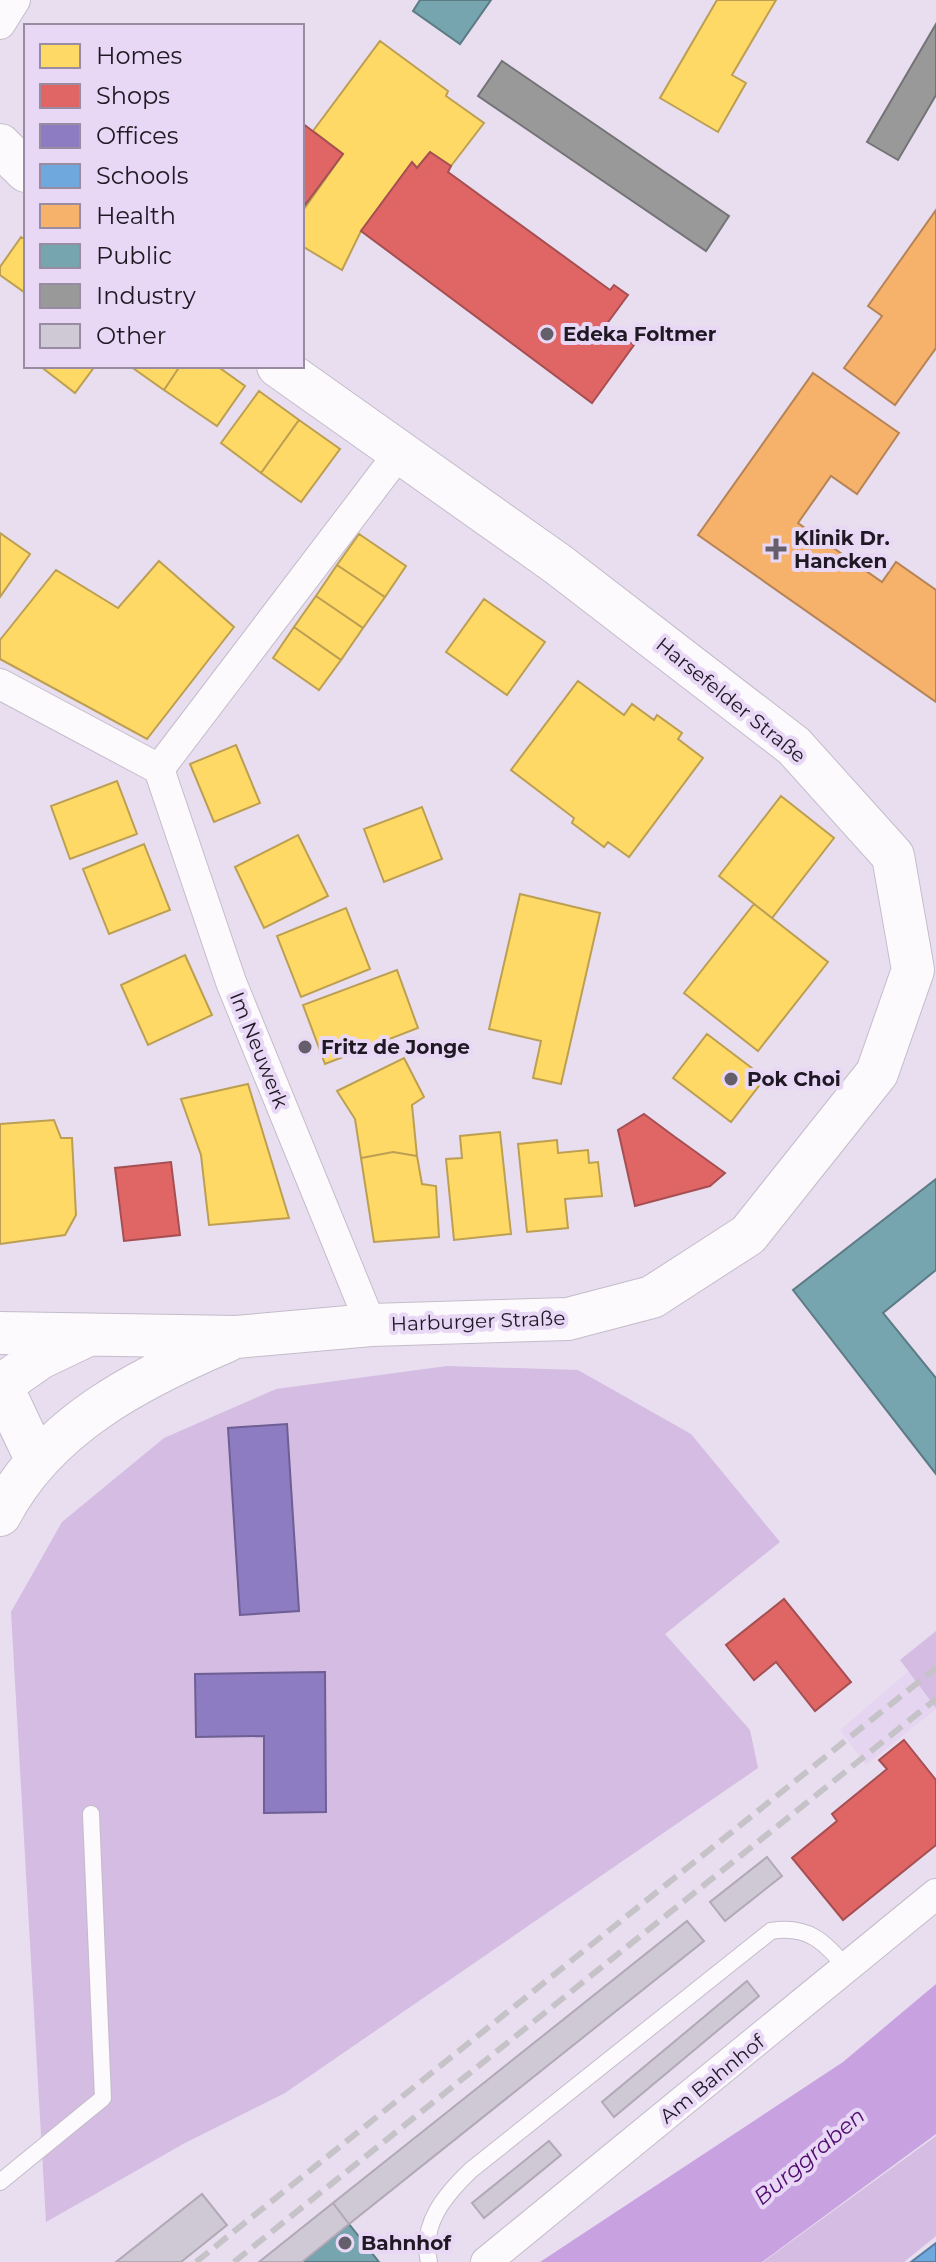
<svg xmlns="http://www.w3.org/2000/svg" width="936" height="2262" viewBox="0 0 936 2262" font-family="Montserrat,sans-serif">
  <style>
    .built { fill: #e5d5f1 }
    .green { fill: #d4bce3 }
    .water { fill: #c8a2e0 }
    .homes { fill: #ffd966; stroke: #bc9f52; stroke-width: 2 }
    .shops { fill: #e06666; stroke: #a64f52; stroke-width: 2 }
    .offices { fill: #8e7cc3; stroke: #6d5e93; stroke-width: 2 }
    .schools { fill: #6fa8dc; stroke: #577da5; stroke-width: 2 }
    .health { fill: #f6b26b; stroke: #b68456; stroke-width: 2 }
    .public { fill: #76a5af; stroke: #5c7b85; stroke-width: 2 }
    .industry { fill: #999; stroke: #747376; stroke-width: 2 }
    .building { fill: #cfc8d5; stroke: #b1a9b6; stroke-width: 2 }
    .lines { fill: none; stroke-linecap: round; stroke-linejoin: round }
    .service-casing { stroke: #c4bcca; stroke-width: 18 }
    .minor-casing { stroke: #c4bcca; stroke-width: 32 }
    .secondary-casing { stroke: #c4bcca; stroke-width: 44 }
    .service { stroke: #fcfafd; stroke-width: 16 }
    .minor { stroke: #fcfafd; stroke-width: 30 }
    .secondary { stroke: #fcfafd; stroke-width: 42 }
    .rail { stroke: #c6c3c8; stroke-width: 6; stroke-dasharray: 16 8; stroke-linecap: butt }
    .poi-dot { fill: #655e6b; stroke: #e9d7f6; stroke-width: 3 }
    .labels { text-anchor: middle; stroke-width: 8; stroke-linejoin: round; paint-order: stroke }
    .poi-label { font-size: 20px; font-weight: bold; fill: #1f1924; stroke: #e9d7f6; text-anchor: start }
    .street-label { font-size: 20px; fill: #1f1924; stroke: #e9d7f6 }
    .water-label { font-size: 22px; font-style: italic; fill: #510c70; stroke: #e9d7f6 }
  </style>
  <rect width="100%" height="100%" fill="#e8deef"/>
  <!-- built -->
  <path class="built" d="M 936,1648 L 936,1709 L 866,1765 L 840,1730 Z"/>
  <!-- green -->
  <path class="green" d="M 447,1366 L 578,1370 L 691,1434 L 780,1542 L 665,1634 L 750,1730 L 758,1768 L 285,2093 L 185,2143 L 46,2222 L 11,1612 L 62,1522 L 164,1438 L 276,1389 Z
    M 936,1631 L 936,1708 L 900,1660 Z
    M 936,2136 L 936,2236 L 904,2262 L 763,2262 Z"/>
  <!-- water -->
  <path class="water" d="M 936,1984 L 936,2134 L 762,2262 L 540,2262 L 843,2062 Z"/>
  <!-- homes -->
  <path class="homes" d="M 717,0 L 776,0 L 732,75 L 746,83 L 718,132 L 660,98 Z
    M 380,41 L 448,91 L 446,96 L 484,123 L 451,166 L 430,152 L 417,168 L 412,162 L 361,231 L 342,270 L 302,246 L 302,212 L 343,154 L 313,131 Z
    M 21,237 L 26,240 L 24,292 L 0,275 L 0,267 Z
    M 40,366 L 95,366 L 75,393 Z
    M 130,366 L 180,366 L 164,390 Z
    M 180,366 L 217,366 L 245,386 L 217,426 L 164,390 Z
    M 259,391 L 299,420 L 261,473 L 221,443 Z
    M 299,420 L 340,449 L 301,502 L 261,473 Z
    M 0,533 L 30,554 L 0,597 Z
    M 359,534 L 406,566 L 385,597 L 337,565 Z
    M 159,561 L 234,627 L 147,739 L 0,659 L 0,640 L 56,570 L 118,608 Z
    M 337,565 L 385,597 L 363,628 L 316,596 Z
    M 316,596 L 363,628 L 341,660 L 294,627 Z
    M 484,599 L 545,642 L 507,695 L 446,652 Z
    M 294,627 L 341,660 L 319,690 L 273,658 Z
    M 578,681 L 624,715 L 632,704 L 654,720 L 657,715 L 682,733 L 678,739 L 703,758 L 629,857 L 608,842 L 604,847 L 572,823 L 574,818 L 511,770 Z
    M 236,745 L 260,803 L 214,822 L 190,764 Z
    M 117,781 L 137,834 L 70,859 L 51,806 Z
    M 781,796 L 834,838 L 772,918 L 719,876 Z
    M 422,807 L 442,859 L 384,882 L 364,829 Z
    M 298,835 L 328,896 L 264,928 L 235,867 Z
    M 144,844 L 170,910 L 109,934 L 83,869 Z
    M 520,894 L 600,913 L 561,1084 L 533,1078 L 541,1041 L 489,1029 Z
    M 754,904 L 828,962 L 758,1051 L 684,993 Z
    M 346,908 L 370,969 L 301,997 L 277,936 Z
    M 185,955 L 212,1015 L 148,1045 L 121,985 Z
    M 397,970 L 418,1028 L 325,1064 L 303,1005 Z
    M 707,1034 L 765,1078 L 731,1122 L 673,1078 Z
    M 404,1058 L 424,1097 L 412,1105 L 417,1156 L 393,1152 L 361,1158 L 355,1119 L 337,1091 Z
    M 248,1084 L 289,1218 L 209,1225 L 201,1155 L 181,1099 Z
    M 54,1120 L 61,1138 L 72,1138 L 76,1215 L 65,1235 L 0,1244 L 0,1124 Z
    M 500,1132 L 511,1234 L 454,1240 L 446,1159 L 462,1158 L 460,1136 Z
    M 557,1140 L 558,1153 L 588,1150 L 589,1163 L 598,1162 L 602,1196 L 565,1199 L 568,1228 L 527,1232 L 518,1144 Z
    M 393,1152 L 417,1156 L 422,1184 L 436,1186 L 439,1237 L 374,1242 L 361,1158 Z"/>
  <!-- shops -->
  <path class="shops" d="M 302,123 L 343,154 L 302,209 Z
    M 430,152 L 451,166 L 448,172 L 610,290 L 614,285 L 628,295 L 606,325 L 634,345 L 592,403 L 361,231 L 412,162 L 417,168 Z
    M 644,1114 L 675,1137 L 725,1173 L 710,1186 L 635,1206 L 618,1130 Z
    M 171,1162 L 180,1235 L 124,1241 L 115,1168 Z
    M 784,1599 L 851,1682 L 815,1711 L 776,1662 L 754,1680 L 726,1645 Z
    M 904,1740 L 936,1780 L 936,1845 L 843,1920 L 792,1858 L 837,1821 L 832,1814 L 887,1769 L 879,1760 Z"/>
  <!-- offices -->
  <path class="offices" d="M 287,1424 L 299,1611 L 240,1615 L 228,1428 Z
    M 325,1672 L 326,1812 L 264,1813 L 264,1736 L 196,1737 L 195,1674 Z"/>
  <!-- schools -->
  <path class="schools" d="M 936,2243 L 936,2262 L 911,2262 Z"/>
  <!-- health -->
  <path class="health" d="M 936,210 L 936,348 L 895,405 L 844,368 L 882,316 L 868,306 Z
    M 813,373 L 899,433 L 857,494 L 831,476 L 798,523 L 882,582 L 896,562 L 936,590 L 936,702 L 698,535 Z"/>
  <!-- public -->
  <path class="public" d="M 420,0 L 491,0 L 460,44 L 413,11 Z
    M 936,1179 L 936,1270 L 883,1313 L 936,1378 L 936,1474 L 793,1290 Z
    M 349,2224 L 379,2262 L 302,2262 Z"/>
  <!-- industry -->
  <path class="industry" d="M 936,24 L 936,95 L 898,160 L 867,142 Z
    M 502,61 L 729,216 L 706,251 L 478,96 Z"/>
  <!-- building -->
  <path class="building" d="M 767,1857 L 782,1876 L 725,1921 L 710,1902 Z
    M 687,1921 L 704,1941 L 349,2224 L 333,2203 Z
    M 747,1981 L 759,1996 L 614,2117 L 602,2102 Z
    M 549,2141 L 561,2155 L 484,2218 L 472,2203 Z
    M 202,2194 L 227,2225 L 181,2262 L 116,2262 Z
    M 333,2203 L 349,2224 L 302,2262 L 259,2262 Z"/>
  <g class="lines">
    <!-- service casing -->
    <g class="service-casing">
      <path id="service" d="M 0,2182 L 103,2098 L 91,1814
        M 429,2262 C 420,2224 445,2195 471,2170 L 771,1931 C 807,1925 825,1941 847,1969"/>
    </g>
    <!-- minor casing -->
    <g class="minor-casing">
      <path id="minor" d="M 0,24 L 15,0
        M 0,684 L 159,769 L 231,982 L 371,1325
        M 159,769 L 400,452
        M 486,2262 L 936,1894"/>
    </g>
    <!-- secondary casing -->
    <g class="secondary-casing">
      <path id="secondary" d="M 0,145 L 26,171
        M 0,1333 L 236,1337 L 371,1325 L 568,1319 L 652,1297 L 748,1235 L 877,1073 L 913,970 L 893,856 L 794,746 L 559,565 L 278,366
        M 0,1383 L 36,1459
        M 0,1386 L 40,1358 L 84,1337
        M 0,1515 C 46,1426 138,1379 227,1341"/>
    </g>
    <!-- service -->
    <use href="#service" class="service"/>
    <!-- minor -->
    <use href="#minor" class="minor"/>
    <!-- secondary -->
    <use href="#secondary" class="secondary"/>
    <!-- rail -->
    <path class="rail" d="M 196,2262 L 936,1668
      M 234,2262 L 936,1699"/>
  </g>
  <!-- markers -->
  <g class="poi-dot">
    <circle cx="547" cy="334" r="8"/>
    <path d="M772 537h8v8h8v8h-8v8h-8v-8h-8v-8h8z"/>
    <circle cx="305" cy="1047" r="8"/>
    <circle cx="731" cy="1079" r="8"/>
    <circle cx="345" cy="2243" r="8"/>
  </g>
  <g class="labels">
    <!-- poi labels -->
    <g class="poi-label">
      <text x="563" y="341">Edeka Foltmer</text>
      <text x="794" y="545">Klinik Dr.<tspan x="794" dy="23">Hancken</tspan></text>
      <text x="321" y="1054">Fritz de Jonge</text>
      <text x="747" y="1086">Pok Choi</text>
      <text x="361" y="2250">Bahnhof</text>
    </g>
    <!-- street labels -->
    <g class="street-label">
      <text transform="translate(731 700) rotate(39)" y="7">Harsefelder Straße</text>
      <text transform="translate(259 1050) rotate(68)" y="7">Im Neuwerk</text>
      <text transform="translate(478 1321) rotate(-2)" y="7">Harburger Straße</text>
      <text transform="translate(712 2079) rotate(-39)" y="7">Am Bahnhof</text>
    </g>
    <!-- water labels -->
    <g class="water-label">
      <text transform="translate(809 2156) rotate(-40)" y="8">Burggraben</text>
    </g>
  </g>
  <!-- legend -->
  <rect x="24" y="24" width="280" height="344" fill="#e9d7f6" stroke="#988ba2" stroke-width="2"/>
  <rect x="40" y="44" width="40" height="24" fill="#ffd966" stroke="#988ba2" stroke-width="2"/>
  <text x="96" y="64" font-size="24" fill="#1f1924">Homes</text>
  <rect x="40" y="84" width="40" height="24" fill="#e06666" stroke="#988ba2" stroke-width="2"/>
  <text x="96" y="104" font-size="24" fill="#1f1924">Shops</text>
  <rect x="40" y="124" width="40" height="24" fill="#8e7cc3" stroke="#988ba2" stroke-width="2"/>
  <text x="96" y="144" font-size="24" fill="#1f1924">Offices</text>
  <rect x="40" y="164" width="40" height="24" fill="#6fa8dc" stroke="#988ba2" stroke-width="2"/>
  <text x="96" y="184" font-size="24" fill="#1f1924">Schools</text>
  <rect x="40" y="204" width="40" height="24" fill="#f6b26b" stroke="#988ba2" stroke-width="2"/>
  <text x="96" y="224" font-size="24" fill="#1f1924">Health</text>
  <rect x="40" y="244" width="40" height="24" fill="#76a5af" stroke="#988ba2" stroke-width="2"/>
  <text x="96" y="264" font-size="24" fill="#1f1924">Public</text>
  <rect x="40" y="284" width="40" height="24" fill="#999999" stroke="#988ba2" stroke-width="2"/>
  <text x="96" y="304" font-size="24" fill="#1f1924">Industry</text>
  <rect x="40" y="324" width="40" height="24" fill="#cfc8d5" stroke="#988ba2" stroke-width="2"/>
  <text x="96" y="344" font-size="24" fill="#1f1924">Other</text>
</svg>
